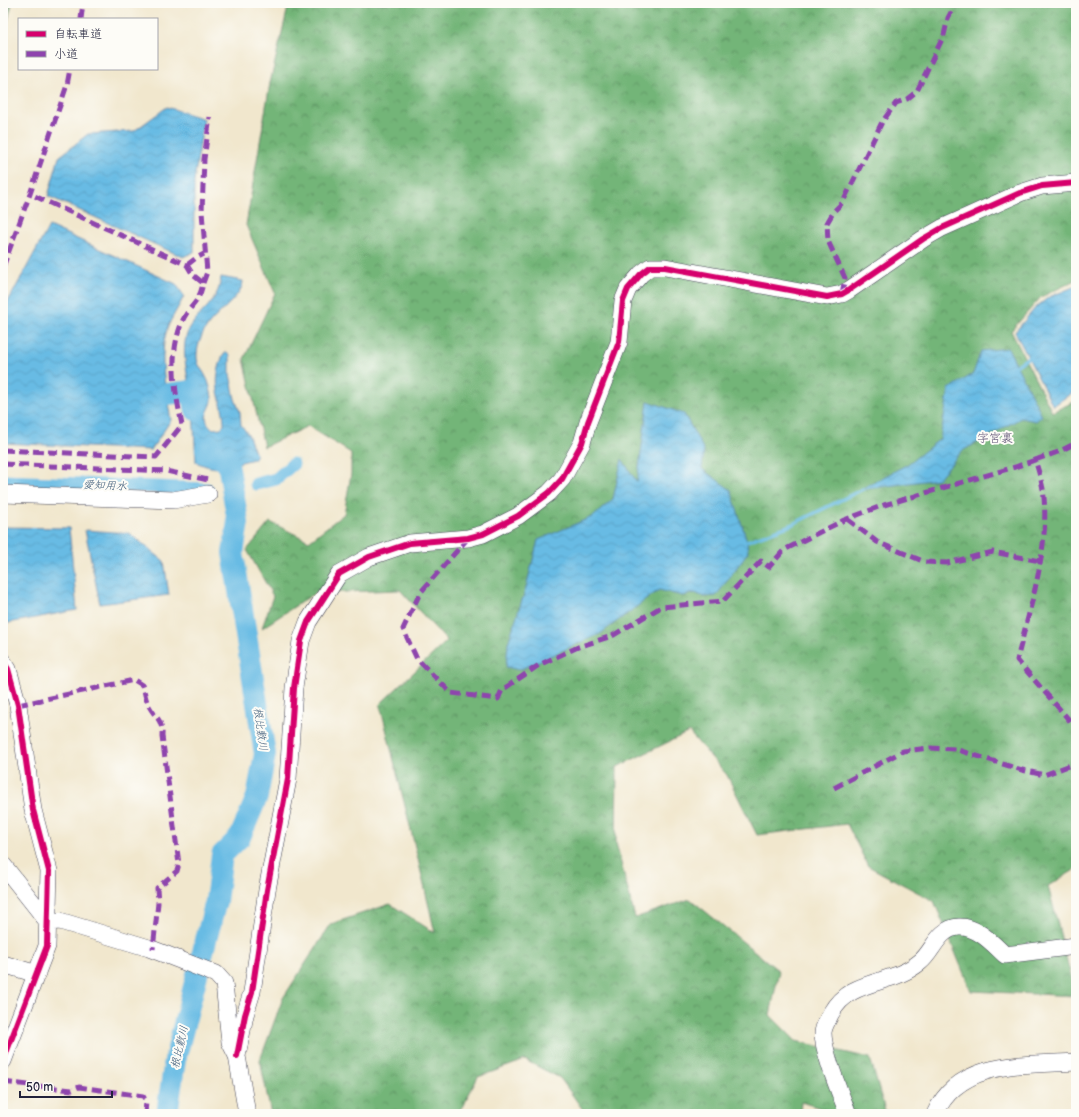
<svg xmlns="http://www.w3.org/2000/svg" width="1079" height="1117" viewBox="0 0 1079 1117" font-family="'Balsamiq Sans','Klee One',sans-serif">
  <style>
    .forest { fill: url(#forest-crowns); stroke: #4a6c5a }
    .water { fill: url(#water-waves); stroke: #456e90 }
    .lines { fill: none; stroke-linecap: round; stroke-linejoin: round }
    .stream { stroke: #68bbe4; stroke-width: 3.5 }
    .canal { stroke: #68bbe4; stroke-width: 13 }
    .river { stroke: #68bbe4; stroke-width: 22 }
    .minor-casing { stroke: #414051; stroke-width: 18 }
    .minor { stroke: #fff; stroke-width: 17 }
    .quiet { stroke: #8e44ad; stroke-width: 5; stroke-dasharray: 10 5; stroke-linecap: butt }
    .cycleway-casing { stroke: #fdfcf7; stroke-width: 8 }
    .cycleway { stroke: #d6006c; stroke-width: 6 }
    .labels { text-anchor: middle; stroke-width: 4; stroke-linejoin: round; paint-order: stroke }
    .water-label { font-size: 11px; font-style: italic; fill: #3a5876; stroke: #fdfcf7 }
    .quarter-label { font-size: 12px; fill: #5f5275; stroke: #fdfcf7 }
  </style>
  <defs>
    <pattern id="forest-crowns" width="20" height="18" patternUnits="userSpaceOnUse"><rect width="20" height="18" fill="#73b578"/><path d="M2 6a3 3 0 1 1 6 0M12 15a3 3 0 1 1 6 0" fill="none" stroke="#5e9364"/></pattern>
    <pattern id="water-waves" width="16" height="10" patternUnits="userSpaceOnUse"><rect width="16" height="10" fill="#68bbe4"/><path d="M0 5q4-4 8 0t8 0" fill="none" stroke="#5aa0c4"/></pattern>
  </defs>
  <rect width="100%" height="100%" fill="#fdfcf7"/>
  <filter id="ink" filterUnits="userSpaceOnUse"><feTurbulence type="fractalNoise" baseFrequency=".025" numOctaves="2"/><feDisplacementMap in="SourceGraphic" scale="8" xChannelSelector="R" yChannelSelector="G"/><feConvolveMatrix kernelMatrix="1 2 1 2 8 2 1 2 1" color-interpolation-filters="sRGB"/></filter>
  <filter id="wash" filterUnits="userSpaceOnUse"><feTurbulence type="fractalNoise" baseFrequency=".012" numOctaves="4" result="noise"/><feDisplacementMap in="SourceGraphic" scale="16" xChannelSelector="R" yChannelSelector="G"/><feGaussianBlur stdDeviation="0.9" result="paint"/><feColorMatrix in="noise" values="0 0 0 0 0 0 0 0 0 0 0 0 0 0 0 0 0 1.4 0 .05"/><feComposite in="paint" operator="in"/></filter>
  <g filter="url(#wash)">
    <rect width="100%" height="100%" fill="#f1e7cd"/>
    <!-- forest -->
    <path class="forest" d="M 3,3 L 12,3 L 3,41 Z
      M 289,3 L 1076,3 L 1076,280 L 1041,297 L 1011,331 L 1052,412 L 1076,401 L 1076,869 L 1048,886 L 1076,996 L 971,991 L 934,901 L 868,866 L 847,824 L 757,835 L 727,775 L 689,732 L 617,767 L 616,843 L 635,918 L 690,899 L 779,971 L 770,1015 L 796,1041 L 870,1058 L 886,1114 L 839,1114 L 801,1102 L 800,1114 L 586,1114 L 560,1078 L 525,1060 L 478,1077 L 462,1107 L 456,1114 L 271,1114 L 260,1060 L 283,998 L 331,924 L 390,904 L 435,933 L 417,855 L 380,704 L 447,641 L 400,590 L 315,593 L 262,628 L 273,596 L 247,550 L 270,522 L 309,541 L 344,514 L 351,474 L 351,453 L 308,426 L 264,447 L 244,359 L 275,293 L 246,225 L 270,83 Z"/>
    <!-- water -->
    <path class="water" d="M 167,107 L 204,119 L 194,181 L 194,252 L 183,257 L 48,196 L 59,157 L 88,134 L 134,131 Z
      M 49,226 L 176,284 L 184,296 C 179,307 171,318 167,329 C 158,360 166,390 171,420 L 151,450 L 3,443 L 3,311 Z
      M 221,277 L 243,281 C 243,296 215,314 207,327 C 201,336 196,348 197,359 C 198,366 202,369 205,375 C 209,381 211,391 212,398 C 213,409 198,417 213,429 L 221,428 L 224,425 C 224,401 212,391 220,364 C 222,358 222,355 227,352 L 230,355 L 230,374 L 235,399 L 240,412 L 241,425 L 248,434 L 256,455 L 254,459 L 233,464 L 232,468 C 219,469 208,468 196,462 L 193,411 L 189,397 L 181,397 L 181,388 L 189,387 C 187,371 182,352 186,337 C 193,313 219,306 221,277 Z
      M 1076,286 L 1076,390 L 1053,406 L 1015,332 L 1036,307 L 1049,297 Z
      M 1008,348 L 1042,416 L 1036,421 L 1021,418 L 962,451 L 938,479 L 859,490 L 908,464 L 940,439 L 949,389 L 973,374 L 981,351 Z
      M 648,401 L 684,414 L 704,450 L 702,469 L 731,490 L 747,541 L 748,552 L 716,596 L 704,597 L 695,593 L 682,596 L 659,590 L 600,634 L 519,670 L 506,667 L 508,643 L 525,591 L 538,540 L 594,516 L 613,499 L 622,459 L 637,482 Z
      M 3,527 L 69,528 L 77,610 L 3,624 Z
      M 85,530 L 129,533 L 164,561 L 169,595 L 100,604 Z"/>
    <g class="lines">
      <!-- stream -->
      <path class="stream" d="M 1014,367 L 1032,355
        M 747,541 L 791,525 L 863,489"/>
      <!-- canal -->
      <path class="canal" d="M 3,481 L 207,489
        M 256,484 L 276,479 L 293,464"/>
      <!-- river -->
      <path class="river" d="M 167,394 L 192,391 L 196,410
        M 167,1114 L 175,1060 L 216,901 L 222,855 L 240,837 L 257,797 L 265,754 L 233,553 L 238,522 L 228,463 L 206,449"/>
    </g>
  </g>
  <g filter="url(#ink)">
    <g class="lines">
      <!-- minor casing -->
      <g class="minor-casing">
        <path id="minor" d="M 3,494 L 173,500 L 208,494
          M 3,662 L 8,669 L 18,705 L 33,810 L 49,871 L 47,946 L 3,1061
          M 3,865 L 48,922
          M 48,922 L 60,921 L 149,948 L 216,974 L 224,983 L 230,1042 L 237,1056 L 247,1114
          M 3,964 L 37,974
          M 237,1056 L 245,1015 L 252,992 L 267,890 L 288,779 L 294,688 L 301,641 L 308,622 L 339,574 L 369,557 L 410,543 L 468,538 L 483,534 L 518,516 L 549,493 L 562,479 L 582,443 L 588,422 L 619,342 L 623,301 L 628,289 L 641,274 L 650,267 L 665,267 L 827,297 L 842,294 L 849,290 L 923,239 L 942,228 L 1020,193 L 1042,186 L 1076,183
          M 848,1114 C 841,1095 823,1053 823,1033 C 823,1027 828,1019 831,1013 C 851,977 890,987 920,962 C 933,952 938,928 959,927 C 977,926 993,944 1005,955 L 1076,946
          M 935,1114 C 959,1059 1027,1065 1076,1062"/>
      </g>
      <!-- minor -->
      <use href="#minor" class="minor"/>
      <!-- quiet -->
      <path class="quiet" d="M 81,19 L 83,3
        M 187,265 L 196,258 L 204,254
        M 3,267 L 30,194 L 67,85 L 70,69
        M 203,283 L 207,272 L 202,212 L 204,159 L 210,117
        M 842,294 L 845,278 L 828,241 L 827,223 L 834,211 L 843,202 L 882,122 L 896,103 L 907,99 L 917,91 L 944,35 L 948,18 L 956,3
        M 3,450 L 156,457 L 182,425 C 175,391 168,356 182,322 C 189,305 199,305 203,283 L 193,275 L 187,265 L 30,194
        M 1035,460 L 1058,452 L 1076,443
        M 3,464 L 166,471 L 208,480
        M 847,519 L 877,542 L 925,562 L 947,563 L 993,552 L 1040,561
        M 468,538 L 420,593 L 403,629 L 417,659 L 451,693 L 498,699 L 502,690 L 539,665 L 578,647 L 612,636 L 661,607 L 723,601 L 761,561 L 769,567 L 784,550 L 844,520 L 884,505 L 1015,467 L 1035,460 C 1038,469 1041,479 1043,489 C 1051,546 1030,606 1017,660 L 1076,728
        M 18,705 L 134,680 L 142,685 C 145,691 145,699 149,706 C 156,719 163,719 162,736 L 179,864 L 177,871 L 157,888 L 158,903 L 153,949
        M 834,788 L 903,751 L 930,748 L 955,749 L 1022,770 L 1044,775 L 1076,763
        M 3,1082 L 72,1090 L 79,1087 L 143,1096 L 146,1101 L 145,1114"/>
      <!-- cycleway casing -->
      <g class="cycleway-casing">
        <path id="cycleway" d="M 3,662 L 8,669 L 18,705 L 33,810 L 49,871 L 47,946 L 3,1061
          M 237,1056 L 245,1015 L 252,992 L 267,890 L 288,779 L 294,688 L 301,641 L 308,622 L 339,574 L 369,557 L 410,543 L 468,538 L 483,534 L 518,516 L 549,493 L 562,479 L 582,443 L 588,422 L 619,342 L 623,301 L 628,289 L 641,274 L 650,267 L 665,267 L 827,297 L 842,294 L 849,290 L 923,239 L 942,228 L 1020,193 L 1042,186 L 1076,183"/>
      </g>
      <!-- cycleway -->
      <use href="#cycleway" class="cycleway"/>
    </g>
  </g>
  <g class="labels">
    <!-- water labels -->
    <g class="water-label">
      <text transform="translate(105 485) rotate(2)" y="4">愛知用水</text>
      <text transform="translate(261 729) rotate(82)" y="4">根比敷川</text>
      <text transform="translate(179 1047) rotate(-77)" y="4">根比敷川</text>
    </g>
    <!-- quarter labels -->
    <g class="quarter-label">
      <text x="995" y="442">字宮裏</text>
    </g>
  </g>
  <!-- margin -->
  <rect width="1079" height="1117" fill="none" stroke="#fdfcf7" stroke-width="16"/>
  <!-- legend -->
  <rect x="18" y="18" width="140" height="52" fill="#fdfcf7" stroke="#a5a5ac"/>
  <rect x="26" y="31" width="20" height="6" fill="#d6006c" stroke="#a5a5ac"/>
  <text x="54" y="38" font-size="12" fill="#22223b">自転車道</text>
  <rect x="26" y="51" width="20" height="6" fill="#8e44ad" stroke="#a5a5ac"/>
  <text x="54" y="58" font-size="12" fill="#22223b">小道</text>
  <!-- scale -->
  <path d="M20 1091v6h92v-6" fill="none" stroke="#22223b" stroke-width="2"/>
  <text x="26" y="1091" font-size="12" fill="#22223b" stroke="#fdfcf7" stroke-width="3" paint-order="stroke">50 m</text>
</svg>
